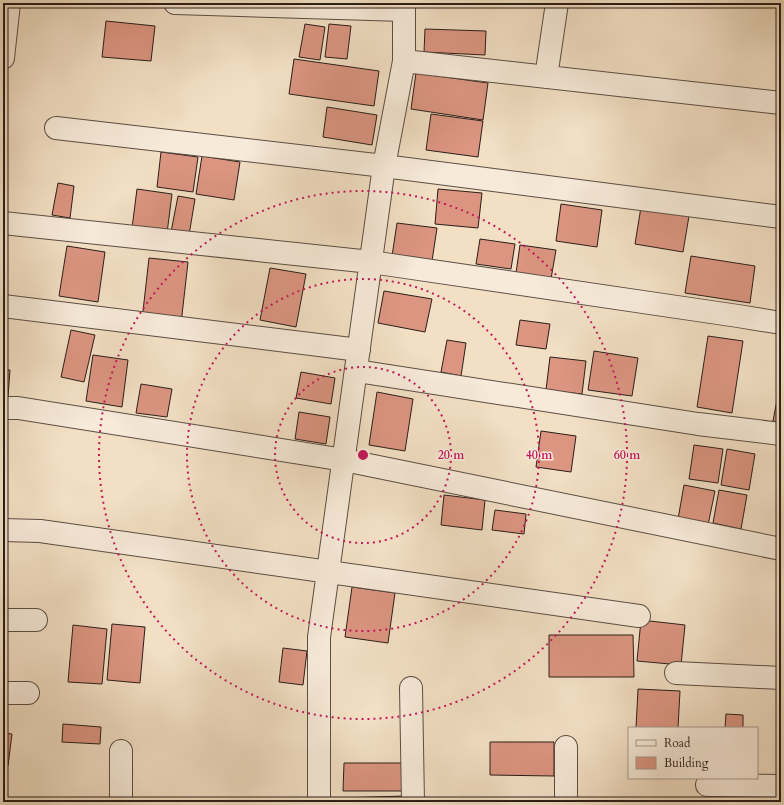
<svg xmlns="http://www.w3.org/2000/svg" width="784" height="805" viewBox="0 0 784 805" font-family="Cardo,serif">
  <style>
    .building { fill: #db9581; stroke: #2a1e18 }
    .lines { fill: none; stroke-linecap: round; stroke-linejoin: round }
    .minor-casing { stroke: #5c4e43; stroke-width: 24 }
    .minor { stroke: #f7ead9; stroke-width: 22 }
    .ring { fill: none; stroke: #c2185b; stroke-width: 2; stroke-dasharray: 2 4 }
    .centre { fill: #c2185b; stroke: #f7ead9; stroke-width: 2 }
    .ring-label { font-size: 12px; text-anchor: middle; font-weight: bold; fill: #c2185b; stroke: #f7ead9; stroke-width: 3; stroke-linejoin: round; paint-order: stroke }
  </style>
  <rect width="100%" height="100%" fill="#f2dfc4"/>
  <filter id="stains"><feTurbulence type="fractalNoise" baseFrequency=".005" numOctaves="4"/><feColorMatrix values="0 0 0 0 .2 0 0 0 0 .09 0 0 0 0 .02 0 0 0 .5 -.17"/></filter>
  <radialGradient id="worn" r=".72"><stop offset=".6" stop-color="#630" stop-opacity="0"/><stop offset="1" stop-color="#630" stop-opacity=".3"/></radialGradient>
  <!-- building -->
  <path class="building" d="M 106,21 L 155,26 L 151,61 L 102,57 Z
    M 305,24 L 325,27 L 320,60 L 299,57 Z
    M 329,24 L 351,26 L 347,59 L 325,57 Z
    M 425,29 L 486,31 L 485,55 L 424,52 Z
    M 294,59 L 379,71 L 374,106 L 289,94 Z
    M 416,73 L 488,83 L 483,120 L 411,109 Z
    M 327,107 L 377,115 L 372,145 L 323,137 Z
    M 431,114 L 483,121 L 478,157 L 426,150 Z
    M 161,152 L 198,157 L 193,192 L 157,187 Z
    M 202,156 L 240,162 L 234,200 L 196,194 Z
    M 58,183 L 74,186 L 70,218 L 52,215 Z
    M 137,189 L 172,194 L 167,233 L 132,228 Z
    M 438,189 L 482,193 L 478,228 L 435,224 Z
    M 178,196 L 195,199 L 189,235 L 171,232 Z
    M 561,204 L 602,210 L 597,247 L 556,241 Z
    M 641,207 L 689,216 L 683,252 L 635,244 Z
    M 397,223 L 437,228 L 432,261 L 392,256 Z
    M 480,239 L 515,244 L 511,269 L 476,264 Z
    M 520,245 L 556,250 L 551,279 L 516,273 Z
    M 67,246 L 105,252 L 98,302 L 59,296 Z
    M 691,256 L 755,266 L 750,303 L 685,293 Z
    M 149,258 L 188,262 L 181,324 L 142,320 Z
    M 270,268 L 306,274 L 296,327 L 260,320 Z
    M 384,291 L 432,299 L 425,332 L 378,323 Z
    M 520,320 L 550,324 L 546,349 L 516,345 Z
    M 71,330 L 95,335 L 84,382 L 61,377 Z
    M 708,336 L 743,341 L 732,413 L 697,407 Z
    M 447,340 L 466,343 L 461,376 L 441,372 Z
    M 594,351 L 638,358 L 632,396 L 588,390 Z
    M 93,355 L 128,360 L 122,407 L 86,401 Z
    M 550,357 L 586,361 L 582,394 L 546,390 Z
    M 3,370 L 10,370 L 8,397 L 3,396 Z
    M 301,372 L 335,378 L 331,404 L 296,398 Z
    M 141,384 L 172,389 L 167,417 L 136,413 Z
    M 780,384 L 781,384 L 781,423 L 773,421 Z
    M 377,392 L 413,399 L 405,451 L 369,445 Z
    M 299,412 L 330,417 L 326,444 L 295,439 Z
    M 541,431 L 576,436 L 571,472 L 536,467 Z
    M 694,445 L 723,449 L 718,483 L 689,479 Z
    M 727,449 L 755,454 L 749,490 L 721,485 Z
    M 684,485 L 715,491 L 708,525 L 678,519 Z
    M 719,490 L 747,495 L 741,529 L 713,523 Z
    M 444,495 L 485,500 L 482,530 L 441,525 Z
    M 495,510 L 526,514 L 524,534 L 492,530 Z
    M 352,587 L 395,593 L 388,643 L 345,637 Z
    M 641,620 L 685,625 L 681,665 L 637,661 Z
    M 112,624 L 145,627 L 140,683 L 107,680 Z
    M 73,625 L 107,629 L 102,684 L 68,682 Z
    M 549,635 L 633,635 L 634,677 L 549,677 Z
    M 283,648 L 307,651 L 303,685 L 279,682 Z
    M 638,689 L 680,691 L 678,728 L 636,728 Z
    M 726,714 L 743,715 L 743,728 L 725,728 Z
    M 63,724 L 101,727 L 100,744 L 62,742 Z
    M 3,733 L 12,734 L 8,766 L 3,765 Z
    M 490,742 L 554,742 L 554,776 L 490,775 Z
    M 344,763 L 404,763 L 403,791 L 343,791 Z
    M 404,796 L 405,802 L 341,802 L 341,798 Z"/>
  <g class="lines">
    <!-- minor casing -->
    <g class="minor-casing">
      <path id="minor" d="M 175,3 L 404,10
        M 3,58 L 9,3
        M 404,61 L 781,103
        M 546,77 L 557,3
        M 56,128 L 384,166 L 781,217
        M 3,223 L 371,262 L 738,316 L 781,323
        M 3,306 L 359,350
        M 357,371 L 698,424 L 781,434
        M 3,408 L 18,408 L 344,460 L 781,549
        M 3,530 L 40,531 L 639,616
        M 3,620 L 36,620
        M 676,673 L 781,678
        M 411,688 L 413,802
        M 3,693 L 28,693
        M 566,747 L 566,802
        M 121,751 L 121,802
        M 707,785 L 781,786
        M 319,802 L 319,637 L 384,166 L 404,61 L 404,3"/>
    </g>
    <!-- minor -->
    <use href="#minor" class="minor"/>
  </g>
  <!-- distance rings -->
  <g class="ring">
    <circle cx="363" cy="455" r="88"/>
    <circle cx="363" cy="455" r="176"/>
    <circle cx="363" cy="455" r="264"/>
  </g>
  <circle cx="363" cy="455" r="6" class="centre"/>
  <g class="ring-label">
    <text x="451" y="459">20 m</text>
    <text x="539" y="459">40 m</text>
    <text x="627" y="459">60 m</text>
  </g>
  <!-- margin -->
  <rect width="784" height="805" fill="none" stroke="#f2dfc4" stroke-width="16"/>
  <rect x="4" y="4" width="776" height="797" fill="none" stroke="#2a1e18" stroke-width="2"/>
  <rect x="8" y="8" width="768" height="789" fill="none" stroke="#2a1e18"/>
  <!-- legend -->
  <rect x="628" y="727" width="130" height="52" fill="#f7ead9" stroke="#a5988c"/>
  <rect x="636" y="740" width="20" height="6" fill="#f7ead9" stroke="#a5988c"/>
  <text x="664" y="747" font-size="12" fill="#2a1e18">Road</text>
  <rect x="636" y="757" width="20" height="12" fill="#db9581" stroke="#a5988c"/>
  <text x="664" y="767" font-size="12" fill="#2a1e18">Building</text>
  <rect width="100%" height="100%" filter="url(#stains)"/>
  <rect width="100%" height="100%" fill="url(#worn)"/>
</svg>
